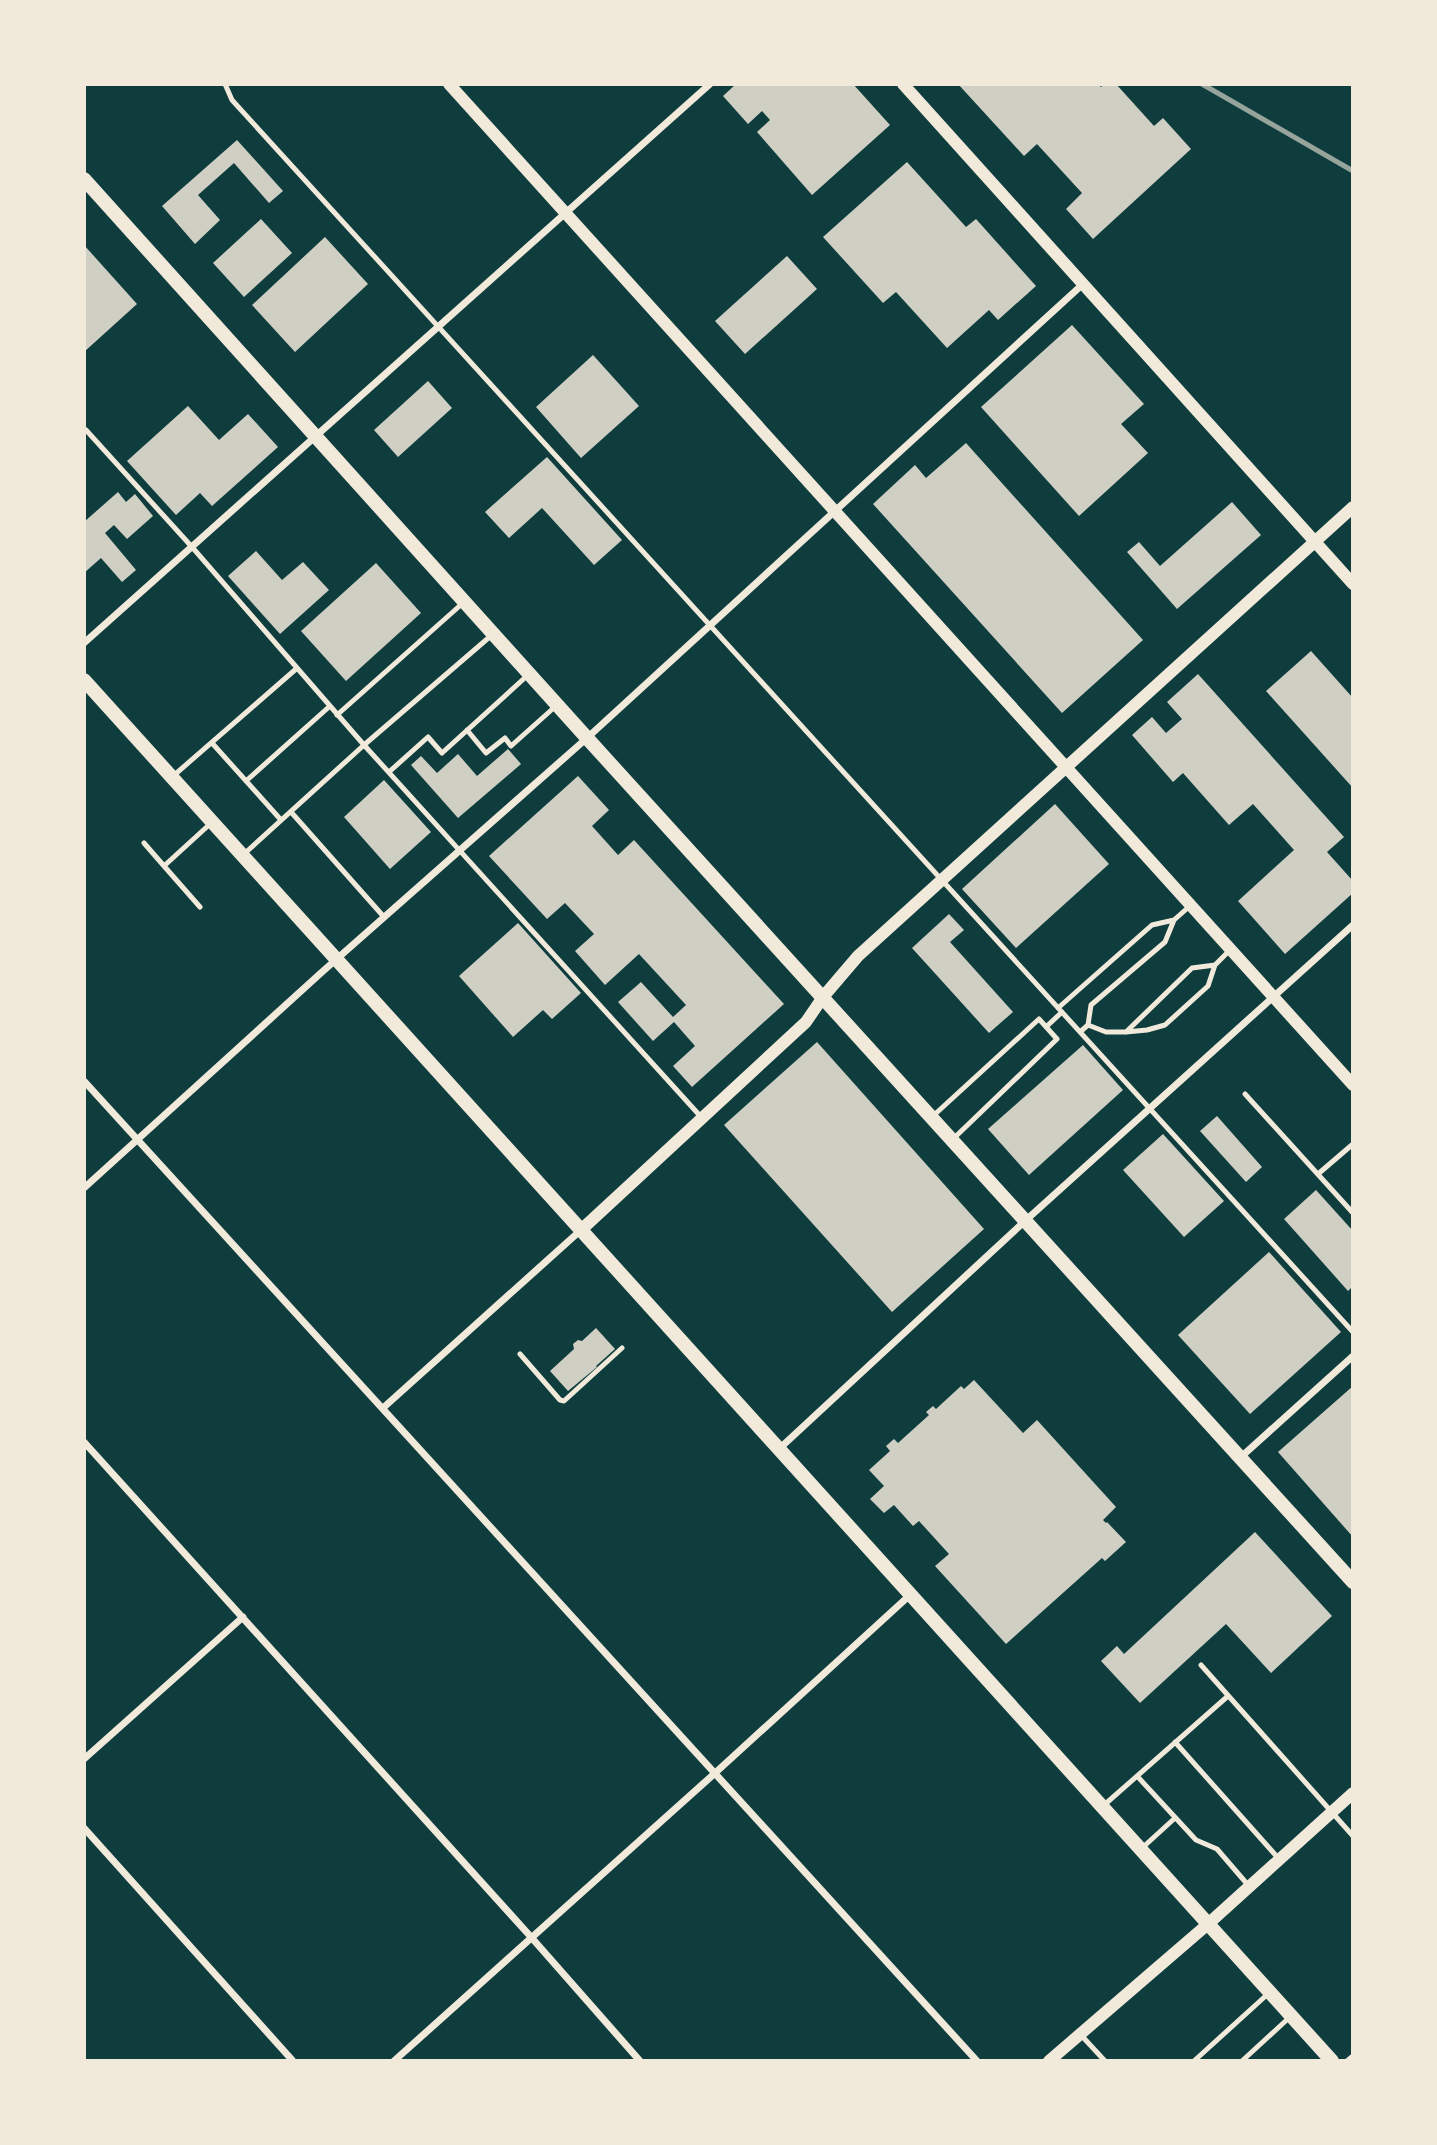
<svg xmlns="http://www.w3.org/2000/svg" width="1437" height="2145" viewBox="0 0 1437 2145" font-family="'Alegreya Sans',sans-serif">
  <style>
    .building { fill: #cfcfc3 }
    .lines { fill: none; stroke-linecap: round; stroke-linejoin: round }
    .service { stroke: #f1e9da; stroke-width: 5 }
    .minor { stroke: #f1e9da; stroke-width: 7 }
    .tertiary { stroke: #f1e9da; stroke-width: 12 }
    .secondary { stroke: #f1e9da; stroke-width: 14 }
    .rail { stroke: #97a49c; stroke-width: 5 }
  </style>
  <rect width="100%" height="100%" fill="#0f3d3e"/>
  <!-- building -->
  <path class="building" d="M 736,84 L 853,84 L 890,125 L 812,195 L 757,132 L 770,120 L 762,111 L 748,124 L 723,96 Z
    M 958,84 L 1098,84 L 1101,87 L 1104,84 L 1116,84 L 1154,126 L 1163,118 L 1191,149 L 1093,239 L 1066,209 L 1082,193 L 1037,144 L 1024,156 Z
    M 237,140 L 283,191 L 269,203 L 234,163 L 198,195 L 220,220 L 195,244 L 162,206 Z
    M 907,162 L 966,227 L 976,219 L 1036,286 L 998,320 L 989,310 L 947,348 L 896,292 L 883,303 L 823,237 Z
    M 261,219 L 292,253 L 244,297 L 213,263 Z
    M 325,237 L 368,284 L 295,352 L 252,305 Z
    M 84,245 L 137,304 L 84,352 Z
    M 787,256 L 817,289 L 745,354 L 715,321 Z
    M 1072,325 L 1144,404 L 1121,424 L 1148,453 L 1079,516 L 981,407 Z
    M 593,355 L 639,406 L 581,458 L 536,407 Z
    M 428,381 L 452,408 L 398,457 L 374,430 Z
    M 188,406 L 219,440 L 248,414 L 278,447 L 212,506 L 200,493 L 176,515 L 127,461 Z
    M 966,443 L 1143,640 L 1062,713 L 873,504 L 915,465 L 926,478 Z
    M 547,457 L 622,540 L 594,565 L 542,508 L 509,538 L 485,512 Z
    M 118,492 L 126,502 L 135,494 L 153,516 L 127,539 L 114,525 L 105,533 L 136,570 L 122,582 L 101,558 L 84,573 L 84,522 Z
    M 1232,502 L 1261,535 L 1177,609 L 1127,552 L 1139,542 L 1160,566 Z
    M 256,551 L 282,580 L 303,562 L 329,590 L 280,634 L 228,576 Z
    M 376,563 L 421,613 L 346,681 L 301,631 Z
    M 1311,651 L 1353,698 L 1353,788 L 1266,691 Z
    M 1198,674 L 1344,837 L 1327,852 L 1353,881 L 1353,893 L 1285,954 L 1238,901 L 1294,850 L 1253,804 L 1229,825 L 1183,773 L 1173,782 L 1132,735 L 1152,717 L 1166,733 L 1182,719 L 1167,702 Z
    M 508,749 L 521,764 L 458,818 L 411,765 L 421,756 L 437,773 L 458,754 L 477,776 Z
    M 578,776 L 609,810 L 592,826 L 618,855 L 634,840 L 784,1004 L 692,1087 L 673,1066 L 695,1046 L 674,1022 L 653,1041 L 618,1002 L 641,982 L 673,1017 L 686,1005 L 639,954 L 605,985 L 575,951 L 594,934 L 565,903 L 547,919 L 489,856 Z
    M 384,780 L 431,832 L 390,869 L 344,817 Z
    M 1055,804 L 1109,864 L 1016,948 L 962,889 Z
    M 949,914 L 964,930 L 950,942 L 1013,1012 L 989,1033 L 912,948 Z
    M 518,923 L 581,993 L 552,1019 L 543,1010 L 513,1037 L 459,976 Z
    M 817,1042 L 984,1229 L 892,1312 L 724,1125 Z
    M 1083,1045 L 1123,1090 L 1029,1175 L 988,1129 Z
    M 1217,1116 L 1262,1167 L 1246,1182 L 1200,1131 Z
    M 1163,1134 L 1224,1201 L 1184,1237 L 1123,1170 Z
    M 1316,1190 L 1353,1231 L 1353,1286 L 1348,1291 L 1284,1219 Z
    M 1269,1252 L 1341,1332 L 1250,1414 L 1178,1335 Z
    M 596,1328 L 615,1349 L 596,1366 L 597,1367 L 568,1391 L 550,1371 L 574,1349 L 573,1344 L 578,1340 L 582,1341 Z
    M 974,1380 L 1023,1433 L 1037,1420 L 1116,1507 L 1103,1520 L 1106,1523 L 1107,1522 L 1126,1542 L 1105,1561 L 1102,1558 L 1006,1644 L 935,1566 L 949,1554 L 919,1521 L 913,1526 L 894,1505 L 884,1513 L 870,1499 L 884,1486 L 869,1470 L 890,1451 L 886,1446 L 894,1439 L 898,1443 L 929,1415 L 926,1412 L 933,1406 L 936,1409 L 961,1386 L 964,1389 Z
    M 1353,1386 L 1353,1537 L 1278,1452 Z
    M 1255,1532 L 1332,1616 L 1271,1673 L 1226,1624 L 1140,1703 L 1101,1661 L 1117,1646 L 1124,1654 Z"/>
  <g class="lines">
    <!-- service -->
    <path class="service" d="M 225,84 L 232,100 L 1353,1332
      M 86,430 L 192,547 L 364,745 L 702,1118
      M 337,715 L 464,602
      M 467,730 L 486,753 L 505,738 L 511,746 L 557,705
      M 212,743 L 281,820
      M 389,772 L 428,737 L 442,753 L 529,674
      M 172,777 L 296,669
      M 246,781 L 330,706
      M 291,812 L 384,917
      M 144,843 L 164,866
      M 244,854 L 364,745 L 493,634
      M 200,907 L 164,866 L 210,824
      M 1058,1008 L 1152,925 L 1174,920
      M 1088,1025 L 1106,1032 L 1126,1032 L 1147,1030 L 1165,1025 L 1208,986 L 1215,965 L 1229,951
      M 1046,1027 L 1062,1012
      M 1080,1032 L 1088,1025 L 1091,1005 L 1165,942 L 1174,920 L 1191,905
      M 1126,1032 L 1192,968 L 1215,965
      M 1245,1094 L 1353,1213
      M 933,1116 L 1039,1019 L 1057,1039 L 952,1140
      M 1318,1174 L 1353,1144
      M 520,1354 L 560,1400 L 564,1401 L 622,1348
      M 1201,1665 L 1353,1836
      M 1175,1742 L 1279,1859
      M 1137,1776 L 1196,1840 L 1217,1849 L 1248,1885
      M 1103,1806 L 1228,1696
      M 1141,1849 L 1175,1818
      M 1080,2034 L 1105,2061
      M 1194,2061 L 1270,1992
      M 1242,2061 L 1291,2016
      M 1347,2061 L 1353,2056"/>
    <!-- minor -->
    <path class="minor" d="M 84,643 L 710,84
      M 84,1081 L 977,2061
      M 84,1188 L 322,972 L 587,738 L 1083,284
      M 383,1408 L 581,1230
      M 84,1442 L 531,1937 L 640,2061
      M 779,1449 L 1025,1221 L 1353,925
      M 1241,1457 L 1353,1356
      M 84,1759 L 243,1617
      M 84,1828 L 293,2061
      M 394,2061 L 714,1774 L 910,1595"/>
    <!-- tertiary -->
    <path class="tertiary" d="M 449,84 L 1353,1085
      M 903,84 L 1353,584
      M 581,1230 L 806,1022 L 823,997 L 858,956 L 1353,507
      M 1049,2061 L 1208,1924 L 1353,1793"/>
    <!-- secondary -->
    <path class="secondary" d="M 84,179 L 587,738 L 1353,1582
      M 84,680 L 1332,2061"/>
    <!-- rail -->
    <path class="rail" d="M 1202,84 L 1353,171"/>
  </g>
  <!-- border -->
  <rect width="1437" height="2145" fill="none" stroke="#f1e9da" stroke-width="172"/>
</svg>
